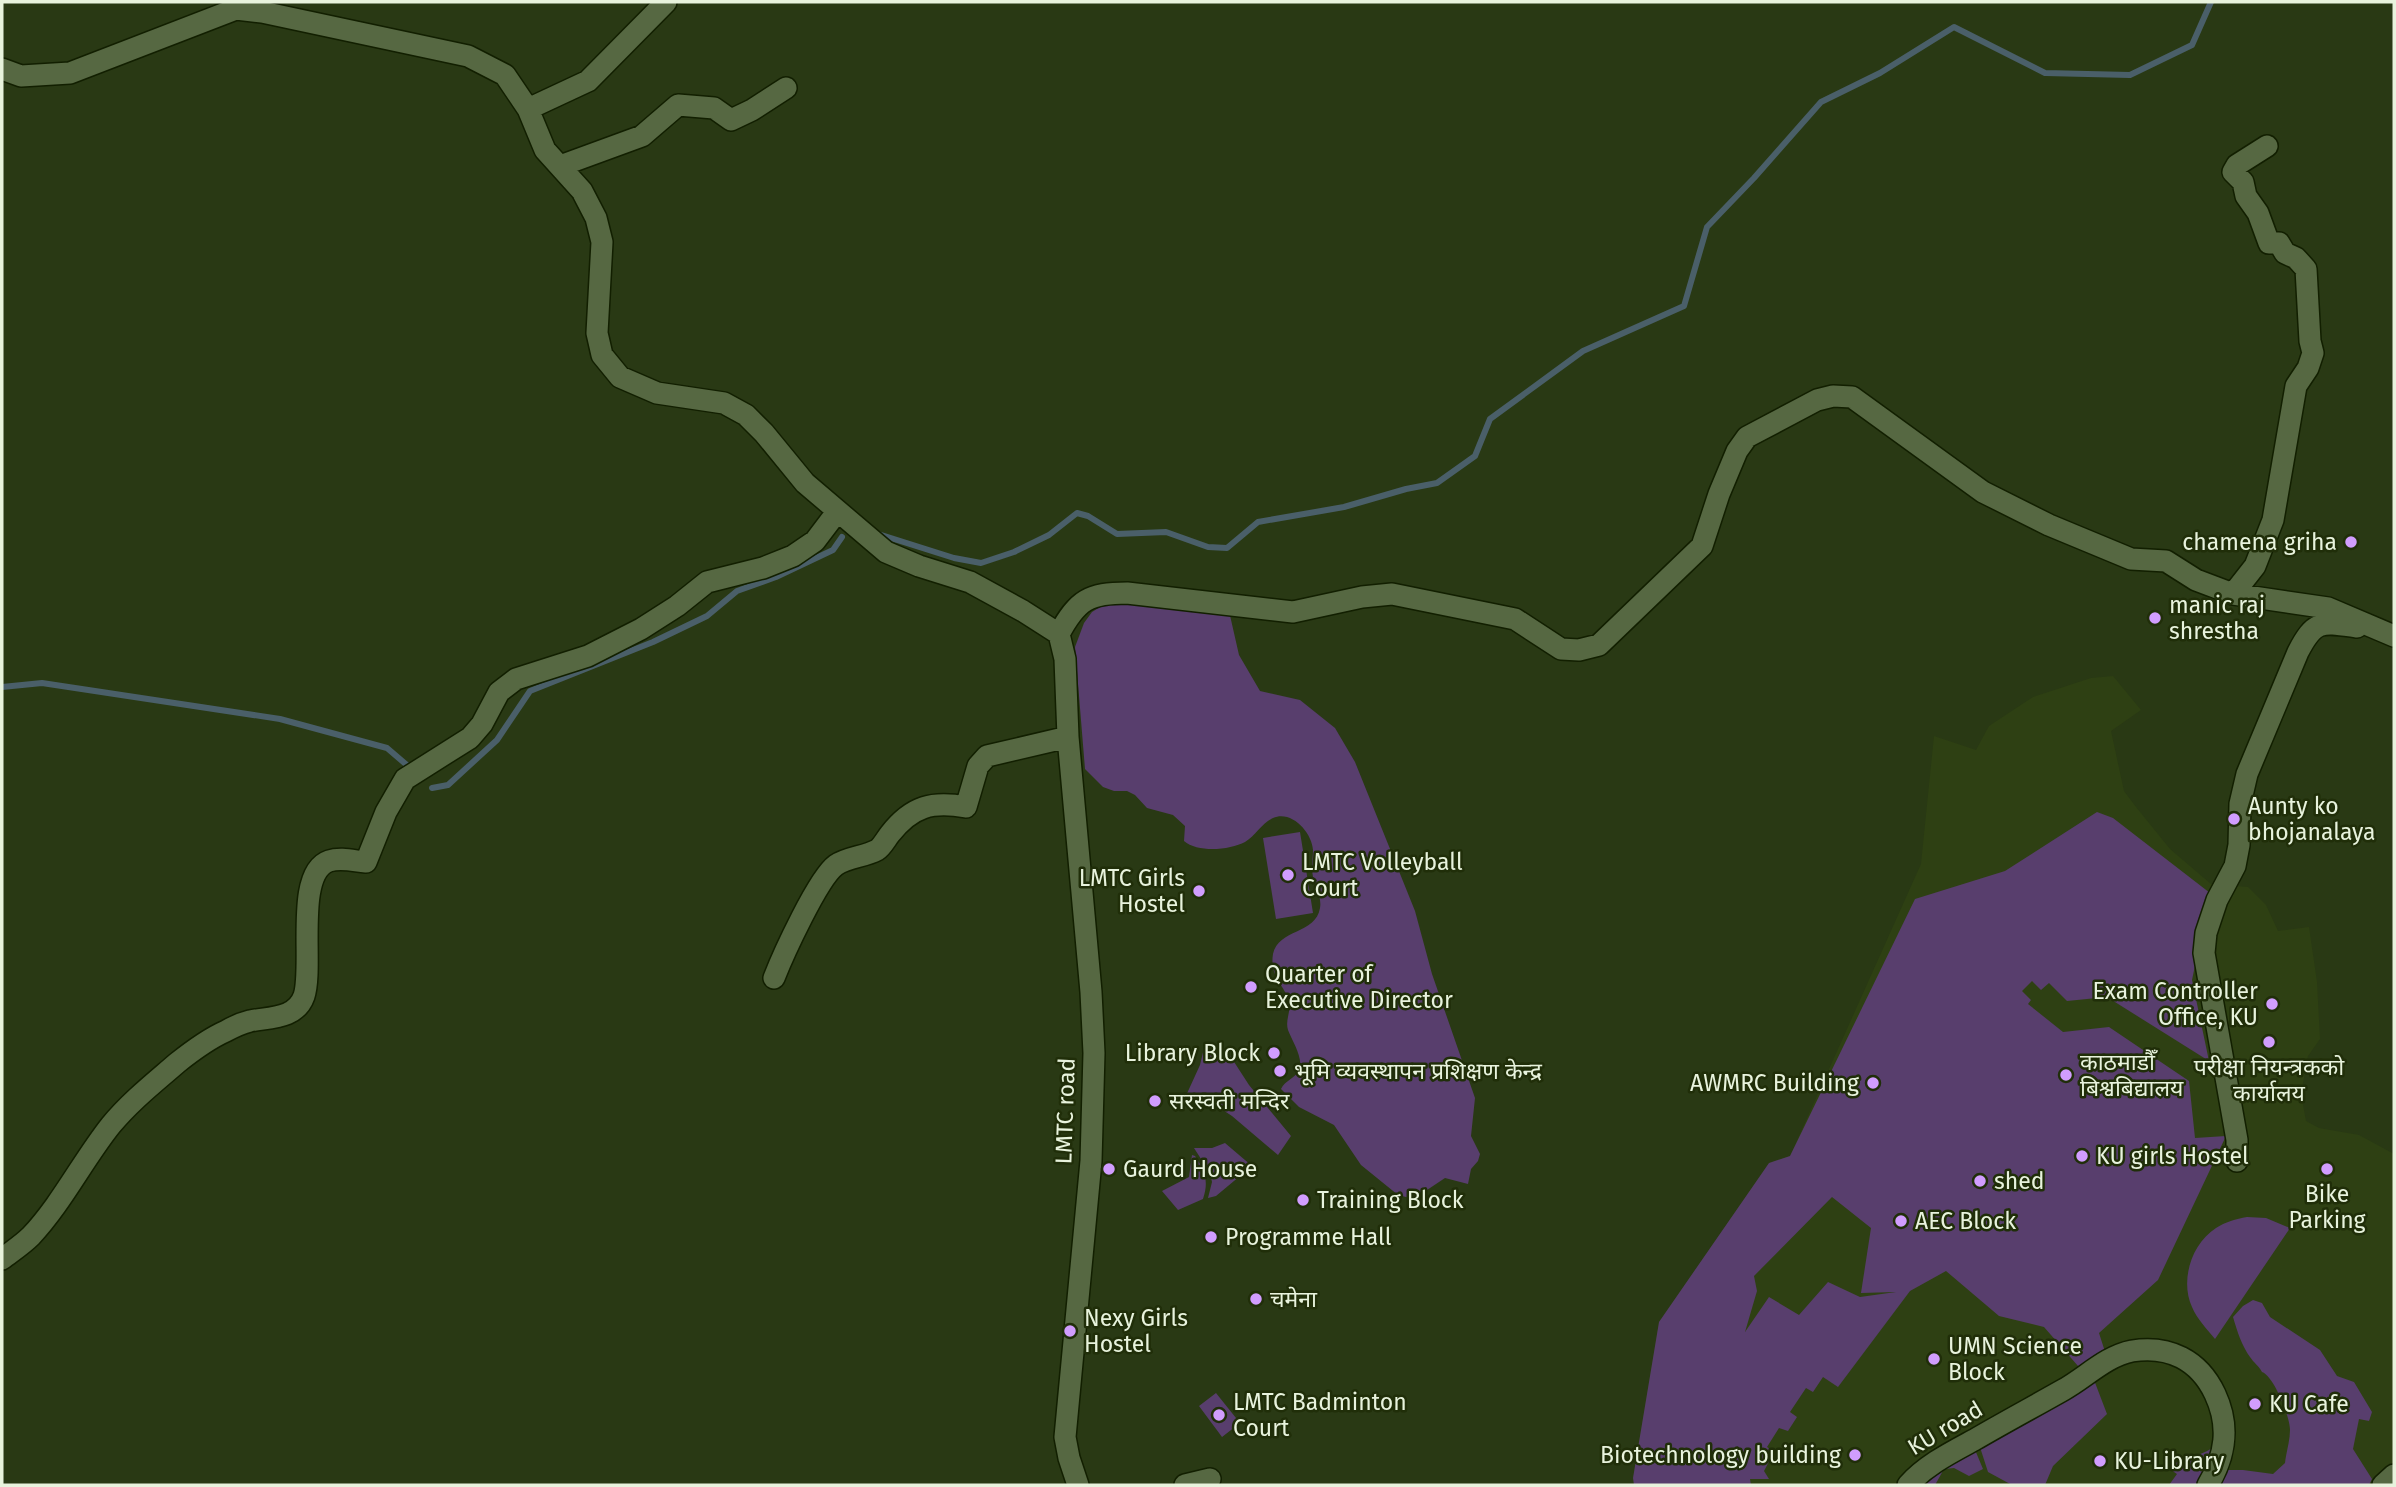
<svg xmlns="http://www.w3.org/2000/svg" width="2396" height="1487" viewBox="0 0 2396 1487" font-family="'Fira Sans','Noto Sans Devanagari',sans-serif">
  <style>
    .built { fill: #2e4013 }
    .green { fill: #583e6d; fill-rule: evenodd }
    .lines { fill: none; stroke-linecap: round; stroke-linejoin: round }
    .stream { stroke: #4a5f69; stroke-width: 6 }
    .minor-casing { stroke: #121f00; stroke-width: 24 }
    .minor { stroke: #566842; stroke-width: 21 }
    .poi-dot { fill: #d19dfe; stroke: #202e09; stroke-width: 2.5 }
    .labels { text-anchor: middle; stroke-width: 5; stroke-linejoin: round; paint-order: stroke }
    .poi-label { font-size: 23px; fill: #e8f3dd; stroke: #202e09; text-anchor: start }
    .street-label { font-size: 23px; fill: #e8f3dd; stroke: #202e09 }
  </style>
  <rect width="100%" height="100%" fill="#293914"/>
  <!-- built -->
  <path class="built" d="M 2113,676 L 2141,710 L 2111,731 L 2124,791 L 2136,807 L 2170,849 L 2211,884 L 2248,887 L 2266,905 L 2278,931 L 2309,927 L 2317,982 L 2320,1039 L 2308,1056 L 2301,1094 L 2306,1121 L 2319,1128 L 2359,1135 L 2394,1154 L 2394,1485 L 1634,1485 L 1633,1478 L 1659,1322 L 1769,1163 L 1790,1156 L 1921,864 L 1934,736 L 1976,750 L 1989,726 L 2033,697 L 2091,678 Z"/>
  <!-- green -->
  <path class="green" d="M 1127,603 L 1229,611 L 1239,655 L 1260,691 L 1300,700 L 1335,728 L 1355,762 L 1415,911 L 1432,974 L 1475,1098 L 1471,1136 L 1480,1154 L 1478,1161 L 1471,1169 L 1468,1184 L 1445,1178 L 1418,1196 L 1410,1198 L 1398,1195 L 1361,1165 L 1334,1125 L 1299,1107 L 1281,1089 C 1285,1080 1295,1079 1299,1070 C 1304,1058 1292,1041 1288,1030 C 1285,1020 1291,1012 1289,1003 C 1287,987 1269,978 1273,954 C 1278,929 1316,934 1320,908 C 1322,897 1315,887 1313,877 C 1311,868 1313,859 1313,850 C 1312,833 1292,810 1273,818 C 1262,823 1255,836 1245,842 C 1230,850 1198,853 1184,841 L 1185,826 L 1173,815 L 1147,808 L 1135,795 L 1127,791 L 1114,791 L 1103,787 L 1085,769 L 1075,647 L 1084,623 L 1092,612 L 1105,604 Z
    M 2097,812 L 2113,818 L 2210,893 L 2192,980 L 2209,1061 L 2107,997 L 2067,1001 L 2049,983 L 2041,990 L 2032,981 L 2022,991 L 2031,1000 L 2028,1004 L 2063,1032 L 2109,1027 L 2189,1081 L 2195,1138 L 2226,1136 L 2158,1280 L 2099,1333 L 2107,1358 L 2085,1374 L 2044,1327 L 1999,1316 L 1946,1271 L 1910,1291 L 1838,1387 L 1823,1377 L 1813,1392 L 1806,1388 L 1790,1412 L 1797,1417 L 1788,1431 L 1779,1428 L 1767,1447 L 1774,1452 L 1764,1471 L 1769,1479 L 1750,1479 L 1751,1485 L 1634,1485 L 1633,1478 L 1659,1322 L 1769,1163 L 1790,1156 L 1915,899 L 2005,871 ZM 1832,1197 L 1871,1228 L 1861,1293 L 1896,1292 L 1860,1297 L 1828,1282 L 1799,1315 L 1769,1297 L 1745,1332 L 1757,1291 L 1754,1276 Z
    M 1300,832 L 1313,913 L 1276,919 L 1263,838 Z
    M 1220,1046 L 1227,1051 L 1249,1085 L 1291,1136 L 1278,1155 L 1232,1116 L 1212,1103 L 1184,1100 L 1200,1065 L 1204,1048 Z
    M 1225,1143 L 1252,1166 L 1216,1196 L 1208,1198 L 1212,1182 L 1210,1173 L 1194,1148 L 1212,1148 Z
    M 1192,1155 L 1195,1156 C 1205,1171 1209,1181 1203,1199 L 1178,1210 L 1162,1191 L 1189,1177 Z
    M 2247,1217 L 2266,1218 L 2290,1228 L 2215,1339 C 2207,1329 2197,1319 2192,1307 C 2180,1281 2191,1244 2216,1228 C 2225,1222 2236,1219 2247,1217 Z
    M 2253,1300 L 2262,1303 L 2270,1317 L 2320,1350 L 2337,1376 L 2354,1382 L 2372,1412 L 2369,1421 L 2359,1419 L 2353,1449 L 2372,1479 L 2369,1485 L 2213,1485 L 2223,1470 L 2243,1470 L 2273,1474 L 2285,1463 C 2286,1453 2290,1441 2290,1430 C 2290,1417 2274,1376 2262,1372 C 2258,1365 2254,1363 2250,1357 C 2242,1346 2237,1331 2233,1317 L 2243,1306 Z
    M 2094,1380 L 2107,1414 L 2053,1466 L 2045,1485 L 2012,1485 L 1988,1472 L 1978,1441 Z
    M 1216,1393 L 1240,1423 L 1222,1437 L 1199,1406 Z
    M 1973,1445 L 1983,1469 L 1969,1476 L 1954,1468 L 1944,1469 L 1935,1485 L 1919,1485 Z
    M 2212,1448 L 2216,1448 L 2202,1485 L 2169,1485 L 2177,1474 L 2168,1468 C 2180,1457 2198,1458 2212,1448 Z"/>
  <g class="lines">
    <!-- stream -->
    <path class="stream" d="M 875,533 L 954,558 L 981,563 L 1014,552 L 1049,535 L 1077,513 L 1088,516 L 1117,534 L 1166,532 L 1208,547 L 1227,548 L 1258,522 L 1344,507 L 1406,489 L 1437,483 L 1475,456 L 1490,419 L 1583,351 L 1684,306 L 1707,227 L 1754,178 L 1821,102 L 1880,73 L 1954,27 L 2045,73 L 2130,75 L 2192,45 L 2211,2
      M 2,687 L 42,683 L 280,719 L 387,748 L 408,766
      M 432,788 L 448,785 L 497,740 L 530,691 L 653,642 L 707,616 L 737,591 L 776,577 L 833,550 L 842,537"/>
    <!-- minor casing -->
    <g class="minor-casing">
      <path id="minor" d="M 2,69 L 21,76 L 70,73 L 236,9 L 262,12 L 468,56 L 505,75 L 528,109 L 545,150 L 582,191 L 596,218 L 602,242 L 597,333 L 602,355 L 620,377 L 657,393 L 724,403 L 746,415 L 764,433 L 805,483 L 886,552 L 919,566 L 970,582 L 1023,611 L 1059,634
        M 528,109 L 588,81 L 666,2
        M 560,166 L 642,136 L 678,105 L 714,108 L 731,120 L 752,110 L 786,88
        M 2233,594 L 2255,566 L 2273,520 L 2296,386 L 2308,368 L 2313,353 L 2310,341 L 2306,269 L 2296,258 L 2285,253 L 2279,243 L 2269,243 L 2258,213 L 2246,196 L 2243,182 L 2233,172 L 2237,165 L 2267,146
        M 1059,634 C 1077,600 1089,593 1127,593 L 1293,612 L 1362,597 L 1392,594 L 1515,619 L 1561,649 L 1579,650 L 1599,645 L 1702,546 L 1719,494 L 1737,451 L 1747,437 L 1817,400 L 1833,396 L 1852,397 L 1983,492 L 2049,525 L 2131,559 L 2166,561 L 2196,580 L 2233,594 L 2328,608 L 2394,636
        M 1059,634 L 1065,659 L 1068,737 L 1091,992 L 1094,1053 L 1091,1161 L 1065,1437 L 1069,1458 L 1078,1485
        M 774,978 C 783,955 818,878 836,865 C 848,857 864,857 877,850 C 882,847 886,839 890,834 C 912,806 932,801 966,807 L 978,766 L 987,756 L 1068,737
        M 2237,1161 L 2237,1140 L 2204,953 L 2206,933 L 2217,900 L 2235,866 L 2239,845 L 2240,804 L 2247,774 L 2298,652 C 2315,619 2322,622 2357,627
        M 2,1259 C 11,1252 22,1245 31,1236 C 62,1203 83,1160 111,1125 C 131,1101 154,1083 177,1063 C 192,1051 208,1039 226,1031 C 233,1027 242,1023 250,1021 C 270,1017 296,1019 304,996 C 314,966 294,873 329,861 C 341,857 354,861 366,862 L 386,812 L 405,779 L 470,738 L 482,724 L 499,692 L 516,679 L 588,656 L 641,629 L 677,606 L 707,582 L 763,568 L 793,556 L 815,541 L 837,512
        M 1185,1485 L 1210,1479
        M 1908,1485 C 1926,1465 1950,1453 1974,1440 C 2003,1423 2033,1407 2063,1390 C 2085,1378 2106,1356 2132,1351 C 2169,1345 2199,1360 2215,1394 C 2230,1426 2226,1455 2208,1485
        M 2383,1485 L 2394,1475"/>
    </g>
    <!-- minor -->
    <use href="#minor" class="minor"/>
  </g>
  <!-- markers -->
  <g class="poi-dot">
    <circle cx="2351" cy="542" r="7"/>
    <circle cx="2155" cy="618" r="7"/>
    <circle cx="2234" cy="819" r="7"/>
    <circle cx="1288" cy="875" r="7"/>
    <circle cx="1199" cy="891" r="7"/>
    <circle cx="1251" cy="987" r="7"/>
    <circle cx="2272" cy="1004" r="7"/>
    <circle cx="2269" cy="1042" r="7"/>
    <circle cx="1274" cy="1053" r="7"/>
    <circle cx="1280" cy="1071" r="7"/>
    <circle cx="2066" cy="1075" r="7"/>
    <circle cx="1873" cy="1083" r="7"/>
    <circle cx="1155" cy="1101" r="7"/>
    <circle cx="2082" cy="1156" r="7"/>
    <circle cx="1109" cy="1169" r="7"/>
    <circle cx="2327" cy="1169" r="7"/>
    <circle cx="1980" cy="1181" r="7"/>
    <circle cx="1303" cy="1200" r="7"/>
    <circle cx="1901" cy="1221" r="7"/>
    <circle cx="1211" cy="1237" r="7"/>
    <circle cx="1256" cy="1299" r="7"/>
    <circle cx="1070" cy="1331" r="7"/>
    <circle cx="1934" cy="1359" r="7"/>
    <circle cx="2255" cy="1404" r="7"/>
    <circle cx="1219" cy="1415" r="7"/>
    <circle cx="1855" cy="1455" r="7"/>
    <circle cx="2100" cy="1461" r="7"/>
  </g>
  <g class="labels">
    <!-- poi labels -->
    <g class="poi-label">
      <text x="2337" y="550" text-anchor="end">chamena griha</text>
      <text x="2169" y="613">manic raj<tspan x="2169" dy="26">shrestha</tspan></text>
      <text x="2248" y="814">Aunty ko<tspan x="2248" dy="26">bhojanalaya</tspan></text>
      <text x="1302" y="870">LMTC Volleyball<tspan x="1302" dy="26">Court</tspan></text>
      <text x="1185" y="886" text-anchor="end">LMTC Girls<tspan x="1185" dy="26">Hostel</tspan></text>
      <text x="1265" y="982">Quarter of<tspan x="1265" dy="26">Executive Director</tspan></text>
      <text x="2258" y="999" text-anchor="end">Exam Controller<tspan x="2258" dy="26">Office, KU</tspan></text>
      <text x="1260" y="1061" text-anchor="end">Library Block</text>
      <text x="2080" y="1070">काठमाडौँ<tspan x="2080" dy="26">बिश्वबिद्यालय</tspan></text>
      <text x="2269" y="1075" text-anchor="middle">परीक्षा नियन्त्रकको<tspan x="2269" dy="26">कार्यालय</tspan></text>
      <text x="1294" y="1079">भूमि व्यवस्थापन प्रशिक्षण केन्द्र</text>
      <text x="1859" y="1091" text-anchor="end">AWMRC Building</text>
      <text x="1169" y="1109">सरस्वती मन्दिर</text>
      <text x="2096" y="1164">KU girls Hostel</text>
      <text x="1123" y="1177">Gaurd House</text>
      <text x="1994" y="1189">shed</text>
      <text x="2327" y="1202" text-anchor="middle">Bike<tspan x="2327" dy="26">Parking</tspan></text>
      <text x="1317" y="1208">Training Block</text>
      <text x="1915" y="1229">AEC Block</text>
      <text x="1225" y="1245">Programme Hall</text>
      <text x="1270" y="1307">चमेना</text>
      <text x="1084" y="1326">Nexy Girls<tspan x="1084" dy="26">Hostel</tspan></text>
      <text x="1948" y="1354">UMN Science<tspan x="1948" dy="26">Block</tspan></text>
      <text x="1233" y="1410">LMTC Badminton<tspan x="1233" dy="26">Court</tspan></text>
      <text x="2269" y="1412">KU Cafe</text>
      <text x="1841" y="1463" text-anchor="end">Biotechnology building</text>
      <text x="2114" y="1469">KU-Library</text>
    </g>
    <!-- street labels -->
    <g class="street-label">
      <text transform="translate(1065 1111) rotate(-88)" y="8">LMTC road</text>
      <text transform="translate(1945 1428) rotate(-31)" y="8">KU road</text>
    </g>
  </g>
  <!-- border -->
  <rect width="2396" height="1487" fill="none" stroke="#e8f3dd" stroke-width="7"/>
</svg>
